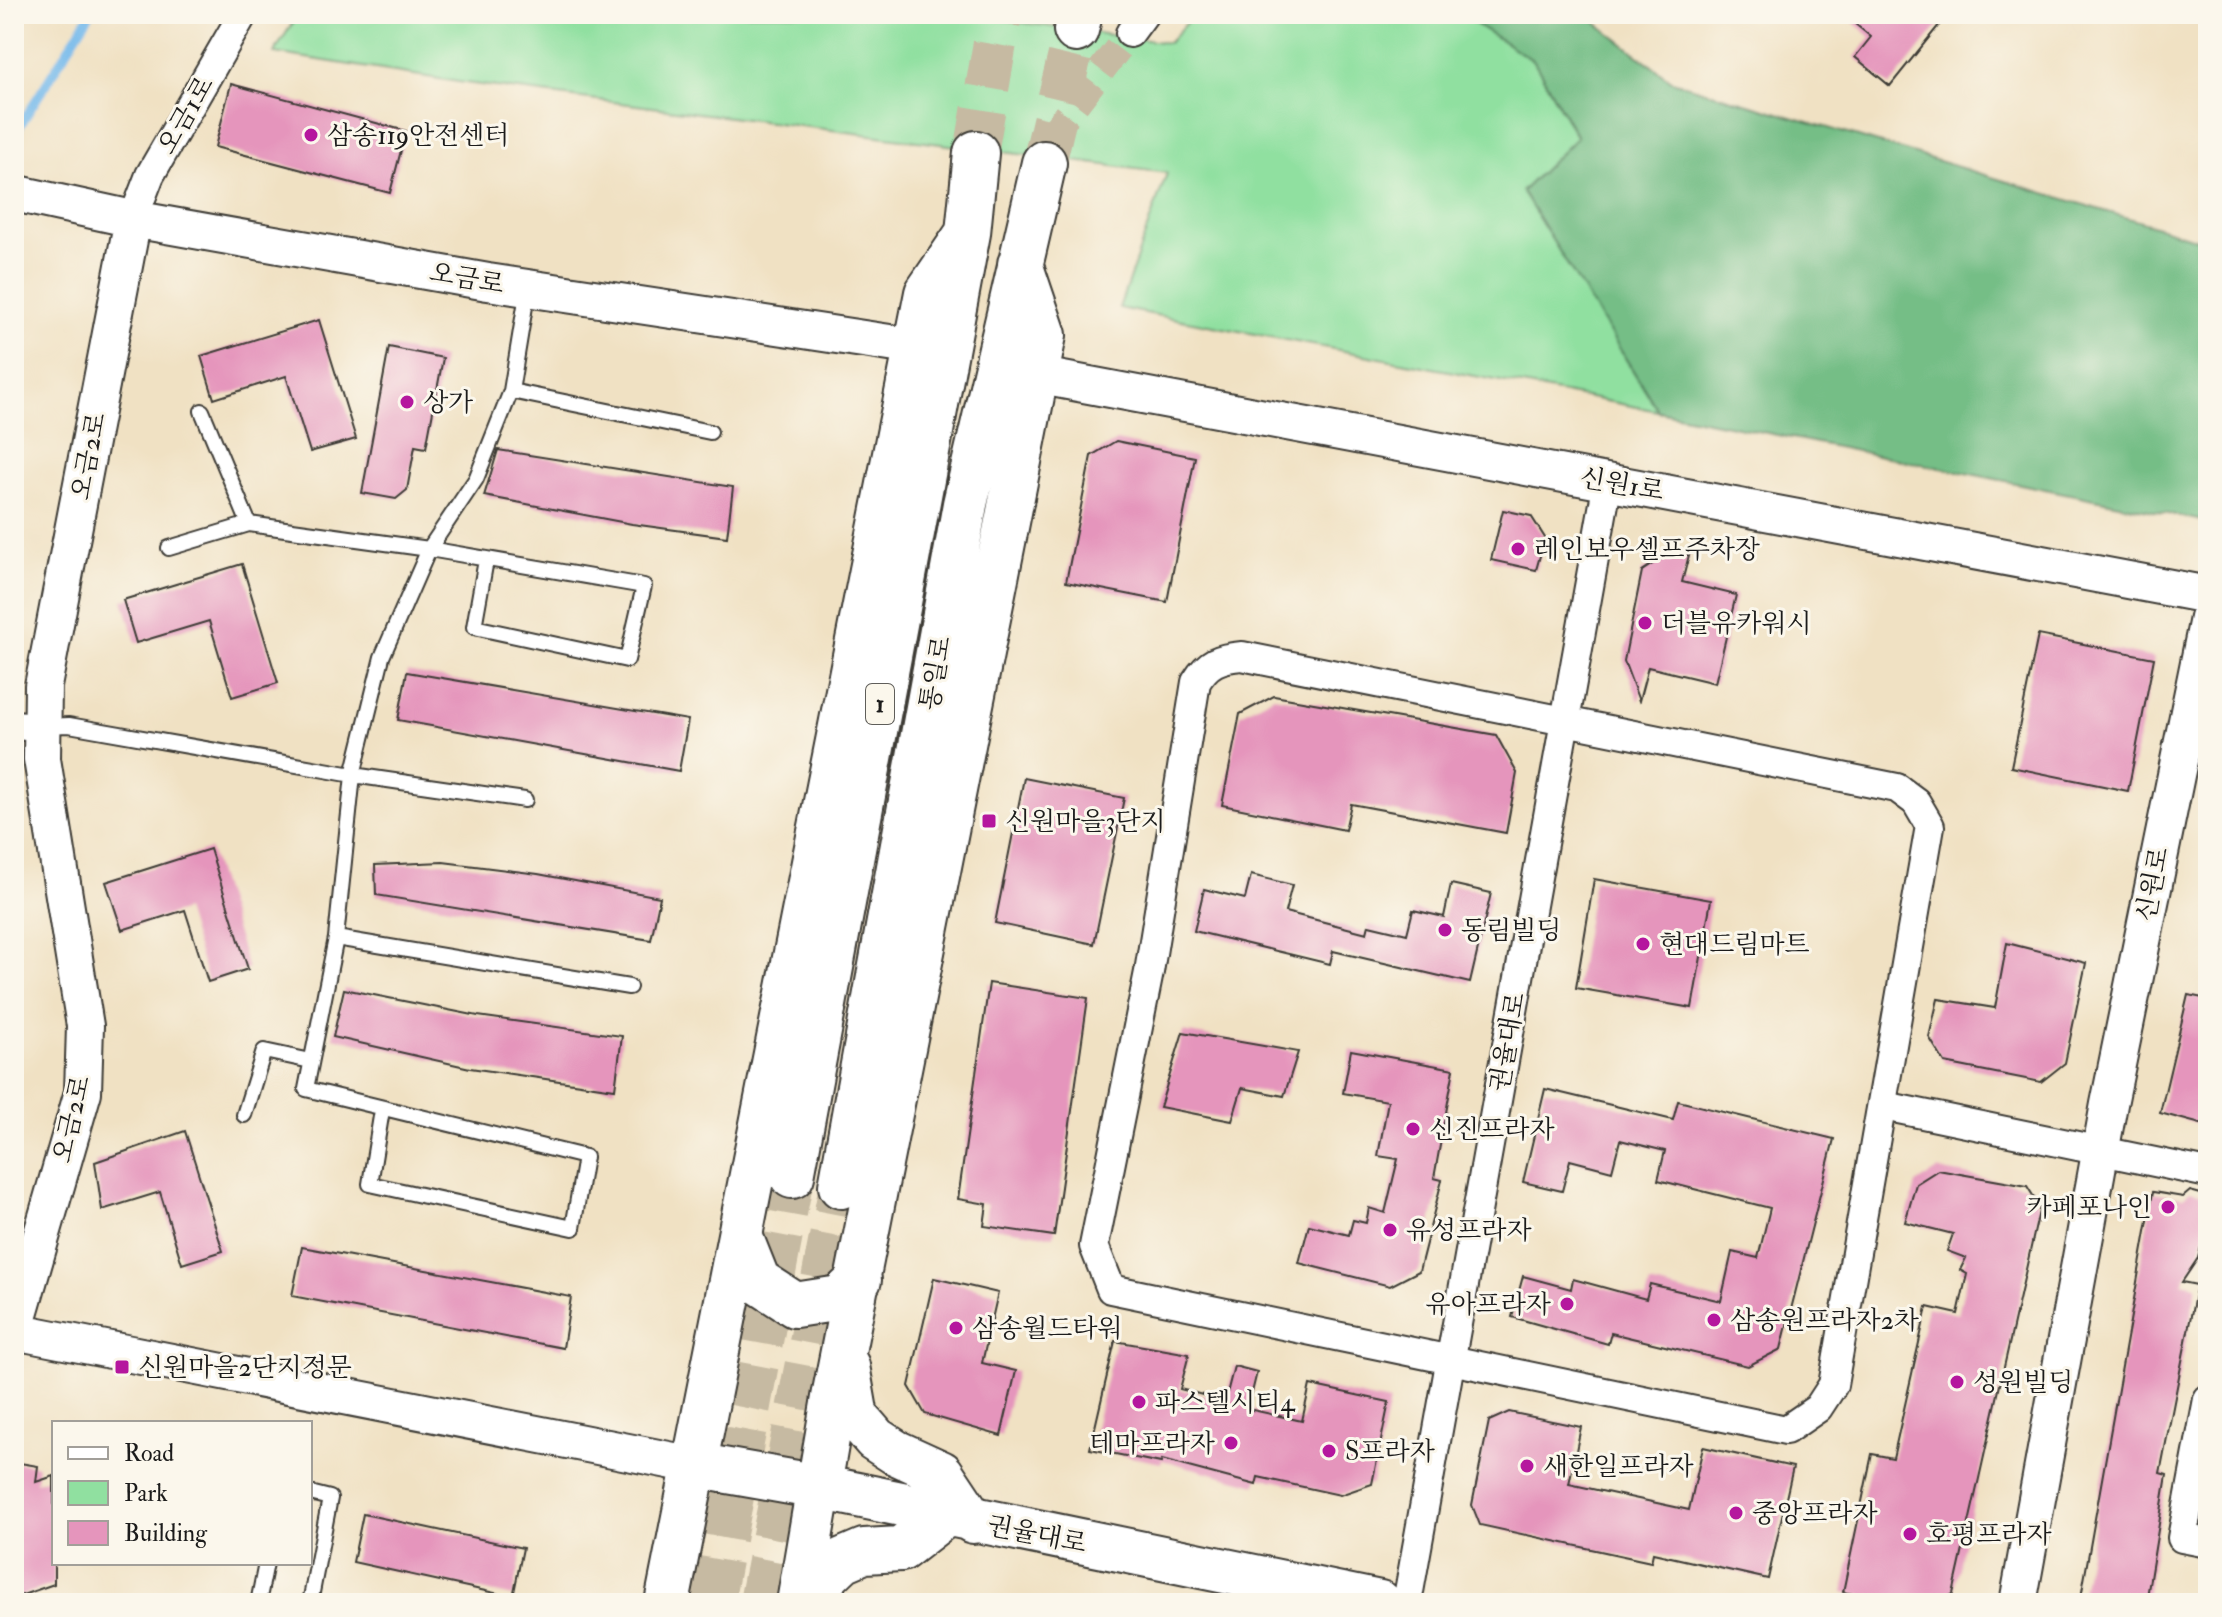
<svg xmlns="http://www.w3.org/2000/svg" width="2222" height="1617" viewBox="0 0 2222 1617" font-family="'IM FELL Double Pica','Noto Serif KR',serif">
  <style>
    .green { fill: #90e0a0; stroke: #567e5e; stroke-width: 2 }
    .forest { fill: #74be86; stroke: #486d51; stroke-width: 2 }
    .lines { fill: none; stroke-linecap: round; stroke-linejoin: round }
    .stream { stroke: #74b9eb; stroke-width: 9 }
    .building { fill: #e595bc }
    .minor-tunnel { stroke: #c6baa2; stroke-width: 28; stroke-dasharray: 28 14; stroke-linecap: butt }
    .primary-tunnel { stroke: #c6baa2; stroke-width: 44; stroke-dasharray: 44 22; stroke-linecap: butt }
    .service-casing { stroke: #3c3a35; stroke-width: 18 }
    .minor-casing { stroke: #3c3a35; stroke-width: 32 }
    .tertiary-casing { stroke: #3c3a35; stroke-width: 40 }
    .primary-casing { stroke: #3c3a35; stroke-width: 48 }
    .service { stroke: #fff; stroke-width: 14 }
    .minor { stroke: #fff; stroke-width: 28 }
    .tertiary { stroke: #fff; stroke-width: 36 }
    .primary { stroke: #fff; stroke-width: 44 }
    .poi-dot { fill: #b5179e; stroke: #fbf7ec; stroke-width: 3 }
    .labels { text-anchor: middle; stroke-width: 6; stroke-linejoin: round; paint-order: stroke }
    .shield { fill: #fbf7ec; stroke: #5f5e5a; stroke-width: 2 }
    .shield-label { font-size: 24px; font-weight: bold; fill: #1c1c1c }
    .street-label { font-size: 26px; fill: #1c1c1c; stroke: #fbf7ec }
    .poi-label { font-size: 26px; fill: #1c1c1c; stroke: #fbf7ec; text-anchor: start }
  </style>
  <rect width="100%" height="100%" fill="#fbf7ec"/>
  <filter id="ink" filterUnits="userSpaceOnUse"><feTurbulence type="fractalNoise" baseFrequency=".0125" numOctaves="2"/><feDisplacementMap in="SourceGraphic" scale="16" xChannelSelector="R" yChannelSelector="G"/><feConvolveMatrix kernelMatrix="1 2 1 2 8 2 1 2 1" color-interpolation-filters="sRGB"/></filter>
  <filter id="wash" filterUnits="userSpaceOnUse"><feTurbulence type="fractalNoise" baseFrequency=".006" numOctaves="4" result="noise"/><feDisplacementMap in="SourceGraphic" scale="32" xChannelSelector="R" yChannelSelector="G"/><feGaussianBlur stdDeviation="1.8" result="paint"/><feColorMatrix in="noise" values="0 0 0 0 0 0 0 0 0 0 0 0 0 0 0 0 0 1.4 0 .05"/><feComposite in="paint" operator="in"/></filter>
  <g filter="url(#wash)">
    <rect width="100%" height="100%" fill="#f0e1c3"/>
    <!-- green -->
    <path class="green" d="M 298,14 L 961,14 L 1168,43 L 1194,14 L 1460,14 L 1534,61 L 1577,138 L 1522,191 L 1658,411 L 1119,308 L 1167,173 L 465,83 L 274,53 Z"/>
    <!-- forest -->
    <path class="forest" d="M 1460,14 L 1585,14 L 1672,81 L 2208,242 L 2208,522 L 1658,411 L 1522,191 L 1577,137 L 1534,61 Z"/>
    <g class="lines">
      <!-- stream -->
      <path class="stream" d="M 14,135 L 90,14"/>
    </g>
    <g id="blocks">
      <!-- building -->
      <path class="building" d="M 1843,14 L 1948,14 L 1890,86 L 1855,57 L 1871,37 Z
        M 231,84 L 406,131 L 390,193 L 215,147 Z
        M 319,320 L 356,439 L 310,452 L 286,376 L 214,399 L 201,356 Z
        M 389,347 L 443,358 L 426,448 L 415,446 L 407,490 L 396,499 L 362,493 Z
        M 1116,441 L 1195,457 L 1167,602 L 1066,582 L 1091,456 Z
        M 498,450 L 733,487 L 727,537 L 632,524 L 484,496 Z
        M 1503,510 L 1531,516 L 1545,538 L 1536,570 L 1491,560 Z
        M 1668,554 L 1689,555 L 1682,582 L 1736,595 L 1715,683 L 1648,667 L 1639,701 L 1624,661 L 1642,571 Z
        M 242,564 L 278,683 L 232,697 L 209,621 L 136,643 L 123,600 Z
        M 2038,635 L 2154,658 L 2128,791 L 2011,767 Z
        M 407,672 L 688,720 L 679,771 L 398,720 Z
        M 1274,696 L 1496,735 L 1517,773 L 1506,833 L 1351,804 L 1345,830 L 1222,805 L 1240,714 Z
        M 1024,778 L 1124,798 L 1094,944 L 995,923 Z
        M 210,849 L 248,969 L 208,982 L 185,910 L 122,930 L 106,882 Z
        M 443,862 L 538,874 L 660,897 L 651,940 L 376,895 L 375,865 Z
        M 1251,875 L 1292,885 L 1285,912 L 1367,933 L 1369,925 L 1407,934 L 1413,910 L 1444,917 L 1451,884 L 1491,893 L 1470,983 L 1333,951 L 1330,964 L 1194,931 L 1204,889 L 1245,899 Z
        M 1594,879 L 1711,900 L 1692,1008 L 1576,988 Z
        M 2007,943 L 2086,963 L 2065,1063 L 2041,1082 L 1945,1063 L 1929,1037 L 1938,999 L 1995,1008 Z
        M 989,983 L 1088,998 L 1054,1236 L 984,1226 L 987,1204 L 958,1199 Z
        M 344,989 L 478,1016 L 622,1036 L 615,1089 L 470,1068 L 333,1037 Z
        M 2188,995 L 2208,999 L 2208,1126 L 2160,1113 Z
        M 1183,1032 L 1298,1052 L 1284,1096 L 1242,1088 L 1232,1121 L 1160,1107 Z
        M 1351,1050 L 1454,1069 L 1434,1178 L 1442,1180 L 1419,1271 L 1390,1286 L 1299,1263 L 1309,1225 L 1349,1235 L 1353,1220 L 1366,1223 L 1369,1208 L 1385,1213 L 1398,1159 L 1378,1156 L 1388,1101 L 1343,1093 Z
        M 1545,1089 L 1673,1120 L 1678,1101 L 1834,1139 L 1781,1349 L 1748,1366 L 1611,1333 L 1608,1344 L 1512,1317 L 1523,1276 L 1571,1289 L 1573,1279 L 1646,1299 L 1650,1284 L 1721,1301 L 1732,1252 L 1758,1258 L 1770,1208 L 1658,1180 L 1665,1151 L 1620,1140 L 1612,1171 L 1570,1160 L 1562,1191 L 1523,1182 Z
        M 185,1131 L 223,1251 L 182,1264 L 160,1192 L 102,1210 L 95,1162 Z
        M 1938,1170 L 2027,1186 L 2040,1207 L 1953,1594 L 1937,1603 L 1895,1603 L 1843,1592 L 1872,1454 L 1893,1458 L 1927,1307 L 1958,1314 L 1967,1274 L 1960,1270 L 1966,1258 L 1947,1251 L 1953,1234 L 1905,1222 L 1916,1184 Z
        M 2190,1191 L 2208,1196 L 2208,1221 L 2198,1258 L 2182,1282 L 2197,1285 L 2160,1473 L 2167,1475 L 2146,1603 L 2080,1603 L 2153,1192 L 2183,1197 Z
        M 302,1247 L 571,1297 L 563,1348 L 292,1296 Z
        M 934,1278 L 998,1293 L 982,1363 L 1016,1371 L 1001,1436 L 925,1414 L 909,1386 Z
        M 1115,1341 L 1189,1354 L 1180,1389 L 1225,1401 L 1234,1366 L 1257,1372 L 1248,1409 L 1302,1421 L 1310,1385 L 1389,1402 L 1372,1484 L 1340,1495 L 1258,1477 L 1256,1485 L 1162,1460 L 1161,1463 L 1090,1449 Z
        M 1509,1412 L 1581,1427 L 1569,1484 L 1689,1510 L 1703,1447 L 1793,1467 L 1768,1579 L 1653,1553 L 1651,1562 L 1480,1525 L 1472,1505 L 1489,1421 Z
        M 14,1462 L 38,1466 L 36,1482 L 54,1476 L 54,1584 L 14,1598 Z
        M 363,1514 L 523,1548 L 513,1597 L 353,1562 Z"/>
    </g>
  </g>
  <g filter="url(#ink)">
    <use href="#blocks" fill-opacity="0" stroke="#3c3a35" stroke-width="2"/>
    <g class="lines">
      <!-- minor-tunnel -->
      <path class="minor-tunnel" d="M 1050,137 L 1130,33"/>
      <!-- primary-tunnel -->
      <path class="primary-tunnel" d="M 976,153 L 1000,14
        M 1044,163 L 1076,30
        M 712,1603 L 792,1176
        M 761,1603 L 841,1186"/>
      <!-- service casing -->
      <g class="service-casing">
        <path id="service" d="M 511,391 L 710,432
          M 202,411 L 249,524
          M 169,548 L 249,524 L 429,549 L 644,586 L 627,660 L 474,627 L 486,560
          M 45,726 L 69,725 L 353,775 L 525,800
          M 336,938 L 629,987
          M 382,1110 L 370,1184 L 573,1228 L 585,1157 L 306,1089 L 336,938 L 353,775 L 382,657 L 429,549 L 476,479 L 511,391 L 528,288
          M 244,1115 L 264,1051 L 311,1061
          M 310,1493 L 330,1498 L 310,1603
          M 258,1603 L 266,1563"/>
      </g>
      <!-- minor casing -->
      <g class="minor-casing">
        <path id="minor" d="M 1130,33 L 1144,14
          M 133,219 L 150,175 L 243,14
          M 1242,656 L 1897,788 L 1916,802 L 1930,826 L 1833,1385 L 1818,1408 L 1786,1430 L 1111,1289 L 1094,1246 L 1149,972 L 1196,682 C 1208,662 1219,658 1242,656 Z
          M 14,725 L 40,727
          M 1884,1106 L 2208,1173
          M 2208,1399 L 2182,1538 L 2208,1543
          M 1407,1603 L 1608,481"/>
      </g>
      <!-- tertiary casing -->
      <g class="tertiary-casing">
        <path id="tertiary" d="M 14,193 L 133,219 L 488,282 L 916,347
          M 133,219 L 43,686 L 42,759 L 85,1026 L 83,1092 L 14,1331 L 694,1465
          M 1036,375 L 2208,595
          M 2018,1603 L 2109,1104 L 2208,618"/>
      </g>
      <!-- primary casing -->
      <g class="primary-casing">
        <path id="primary" d="M 1076,30 L 1080,14
          M 792,1176 L 968,233 L 976,153
          M 841,1186 L 965,504 L 1044,163
          M 740,1236 L 758,1281 L 795,1305 L 840,1298 L 859,1280
          M 847,1366 L 856,1417 L 875,1439 L 895,1452 L 941,1473 L 973,1521
          M 694,1465 L 819,1487 L 1380,1603
          M 667,1603 L 927,293 L 968,233
          M 799,1603 L 835,1392 L 1044,335 L 1020,264
          M 807,1603 L 821,1581 L 843,1560 L 864,1551 L 901,1549 L 945,1515"/>
      </g>
      <!-- service -->
      <use href="#service" class="service"/>
      <!-- minor -->
      <use href="#minor" class="minor"/>
      <!-- tertiary -->
      <use href="#tertiary" class="tertiary"/>
      <!-- primary -->
      <use href="#primary" class="primary"/>
    </g>
  </g>
  <!-- markers -->
  <g class="poi-dot">
    <circle cx="311" cy="135" r="8"/>
    <circle cx="407" cy="402" r="8"/>
    <circle cx="1518" cy="549" r="8"/>
    <circle cx="1645" cy="623" r="8"/>
    <rect x="981" y="813" width="16" height="16" rx="4"/>
    <circle cx="1445" cy="930" r="8"/>
    <circle cx="1643" cy="944" r="8"/>
    <circle cx="1413" cy="1129" r="8"/>
    <circle cx="2168" cy="1207" r="8"/>
    <circle cx="1390" cy="1230" r="8"/>
    <circle cx="1567" cy="1304" r="8"/>
    <circle cx="1714" cy="1320" r="8"/>
    <circle cx="956" cy="1328" r="8"/>
    <rect x="114" y="1359" width="16" height="16" rx="4"/>
    <circle cx="1957" cy="1382" r="8"/>
    <circle cx="1139" cy="1402" r="8"/>
    <circle cx="1231" cy="1443" r="8"/>
    <circle cx="1329" cy="1451" r="8"/>
    <circle cx="1527" cy="1466" r="8"/>
    <circle cx="1736" cy="1513" r="8"/>
    <circle cx="1910" cy="1534" r="8"/>
  </g>
  <g class="labels">
    <!-- shield labels -->
    <rect class="shield" x="866" y="684" width="28" height="40" rx="6"/>
    <g class="shield-label">
      <text x="880" y="712">1</text>
    </g>
    <!-- street labels -->
    <g class="street-label">
      <text transform="translate(185 115) rotate(-60)" y="9">오금1로</text>
      <text transform="translate(467 278) rotate(10)" y="9">오금로</text>
      <text transform="translate(88 456) rotate(-79)" y="9">오금2로</text>
      <text transform="translate(1622 484) rotate(10)" y="9">신원1로</text>
      <text transform="translate(935 673) rotate(-80)" y="9">통일로</text>
      <text transform="translate(2152 884) rotate(-79)" y="9">신원로</text>
      <text transform="translate(1507 1042) rotate(-80)" y="9">권율대로</text>
      <text transform="translate(71 1119) rotate(-77)" y="9">오금2로</text>
      <text transform="translate(1037 1534) rotate(11)" y="9">권율대로</text>
    </g>
    <!-- poi labels -->
    <g class="poi-label">
      <text x="327" y="144">삼송119안전센터</text>
      <text x="423" y="411">상가</text>
      <text x="1534" y="558">레인보우셀프주차장</text>
      <text x="1661" y="632">더블유카워시</text>
      <text x="1005" y="830">신원마을3단지</text>
      <text x="1461" y="939">동림빌딩</text>
      <text x="1659" y="953">현대드림마트</text>
      <text x="1429" y="1138">신진프라자</text>
      <text x="2152" y="1216" text-anchor="end">카페포나인</text>
      <text x="1406" y="1239">유성프라자</text>
      <text x="1551" y="1313" text-anchor="end">유아프라자</text>
      <text x="1730" y="1329">삼송원프라자2차</text>
      <text x="972" y="1337">삼송월드타워</text>
      <text x="138" y="1376">신원마을2단지정문</text>
      <text x="1973" y="1391">성원빌딩</text>
      <text x="1155" y="1411">파스텔시티4</text>
      <text x="1215" y="1452" text-anchor="end">테마프라자</text>
      <text x="1345" y="1460">S프라자</text>
      <text x="1543" y="1475">새한일프라자</text>
      <text x="1752" y="1522">중앙프라자</text>
      <text x="1926" y="1543">호평프라자</text>
    </g>
  </g>
  <!-- margin -->
  <rect width="2222" height="1617" fill="none" stroke="#fbf7ec" stroke-width="48"/>
  <!-- legend -->
  <rect x="52" y="1421" width="260" height="144" fill="#fbf7ec" stroke="#a29f99" stroke-width="2"/>
  <rect x="68" y="1447" width="40" height="12" fill="#ffffff" stroke="#a29f99" stroke-width="2"/>
  <text x="124" y="1461" font-size="24" fill="#1c1c1c">Road</text>
  <rect x="68" y="1481" width="40" height="24" fill="#90e0a0" stroke="#a29f99" stroke-width="2"/>
  <text x="124" y="1501" font-size="24" fill="#1c1c1c">Park</text>
  <rect x="68" y="1521" width="40" height="24" fill="#e595bc" stroke="#a29f99" stroke-width="2"/>
  <text x="124" y="1541" font-size="24" fill="#1c1c1c">Building</text>
</svg>
